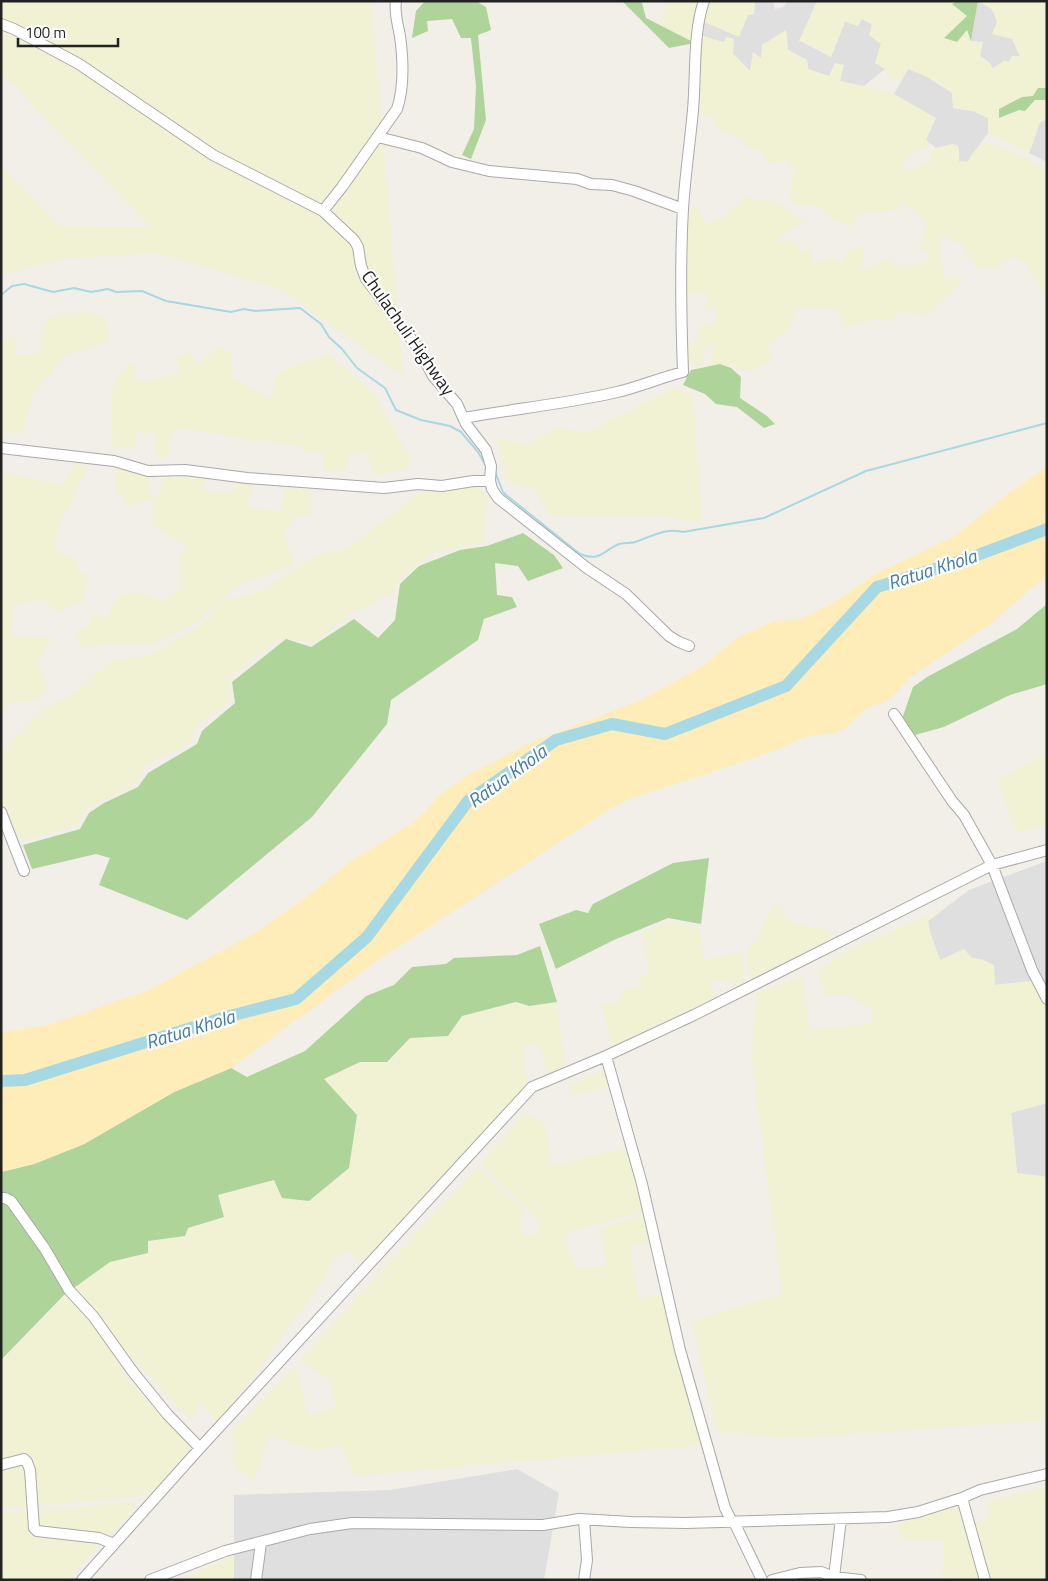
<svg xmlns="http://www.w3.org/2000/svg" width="1048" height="1581" viewBox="0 0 1048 1581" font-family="'Titillium Web',sans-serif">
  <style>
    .residential { fill: #e0dfdf }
    .farmland { fill: #f1f2d3 }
    .forest { fill: #afd49a }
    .sand { fill: #ffedb9 }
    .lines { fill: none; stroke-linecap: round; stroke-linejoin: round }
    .stream { stroke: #a6d9e3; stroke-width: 2 }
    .river { stroke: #a6d9e3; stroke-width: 12 }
    .minor-casing { stroke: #a9a9a9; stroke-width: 12 }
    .minor { stroke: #fff; stroke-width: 10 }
    .labels { text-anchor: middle; stroke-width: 4.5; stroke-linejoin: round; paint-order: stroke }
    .street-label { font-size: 18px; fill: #222; stroke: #fff }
    .water-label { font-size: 19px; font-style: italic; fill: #407ba9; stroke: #fff }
  </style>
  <rect width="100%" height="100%" fill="#f2eee8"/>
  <!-- residential -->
  <path class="residential" d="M 755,1 L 773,1 L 775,9 L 783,7 L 788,1 L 817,1 L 800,41 L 831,57 L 845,21 L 862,19 L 872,24 L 881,44 L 876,62 L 885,69 L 864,86 L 839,81 L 808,69 L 807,60 L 788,50 L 786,31 L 761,59 L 754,53 L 750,71 L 733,54 L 724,43 L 703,36 L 704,21 L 754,14 Z
    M 978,1 L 992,9 L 997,22 L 1012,39 L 1020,56 L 1009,62 L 1004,61 L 992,69 L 990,63 L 980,56 L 971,41 Z
    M 908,69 L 926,76 L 952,93 L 953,108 L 973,111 L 988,118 L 988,133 L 967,162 L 958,161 L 953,144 L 936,148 L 926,140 L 894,94 Z
    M 1047,119 L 1047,162 L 1029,153 L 1040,122 Z
    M 1047,861 L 1047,1003 L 1032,981 L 995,985 L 993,972 L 983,960 L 972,958 L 940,960 L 930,932 L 928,921 L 969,890 Z
    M 1047,1103 L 1047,1177 L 1017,1173 L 1011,1113 Z
    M 517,1469 L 559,1493 L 544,1580 L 234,1580 L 234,1495 L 390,1490 Z"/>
  <!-- farmland -->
  <path class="farmland" d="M 1,1 L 371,1 L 403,376 L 281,289 L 158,253 L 66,258 L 1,275 L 1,166 L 59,226 L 151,227 L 1,72 Z
    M 669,1 L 755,1 L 754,14 L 748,15 L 739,37 L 704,22 L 697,42 L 695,43 L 659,25 Z
    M 817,1 L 957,1 L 952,5 L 968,16 L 944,38 L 967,30 L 971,41 L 983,42 L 980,56 L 990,63 L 993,69 L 1004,61 L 1009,62 L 1012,56 L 1020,56 L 1012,39 L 992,34 L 997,22 L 996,17 L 992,9 L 978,1 L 1047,1 L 1047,88 L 1038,88 L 1033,96 L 1000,118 L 1019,110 L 1025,111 L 1036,100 L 1045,100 L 1047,98 L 1047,119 L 1040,122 L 1029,153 L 988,133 L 988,118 L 973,111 L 953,108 L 952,93 L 926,76 L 908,69 L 901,82 L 889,77 L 885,69 L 875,63 L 881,44 L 869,35 L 872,24 L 862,19 L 858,26 L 845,22 L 831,57 L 815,46 L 799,41 Z
    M 786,30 L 788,50 L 807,60 L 808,69 L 829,76 L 835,63 L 844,65 L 840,81 L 894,94 L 936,118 L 926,140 L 928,147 L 915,151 L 905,160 L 903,169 L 914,169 L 932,161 L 930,154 L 936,148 L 953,144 L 957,145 L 959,149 L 959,161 L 967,162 L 975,150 L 987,143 L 1021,156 L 1047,171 L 1047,293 L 1040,287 L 1025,263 L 1014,257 L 993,268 L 979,267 L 966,255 L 964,245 L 941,235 L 939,253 L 945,270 L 942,278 L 958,278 L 964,280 L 927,315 L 899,312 L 892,319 L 871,320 L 843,328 L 836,308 L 796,307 L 792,322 L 787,332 L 768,344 L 772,360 L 752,371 L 721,364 L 708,367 L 715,343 L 706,347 L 701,365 L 683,365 L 682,344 L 699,342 L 697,327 L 716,324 L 715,308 L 707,309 L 707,293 L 680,294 L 683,209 L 695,206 L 707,224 L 722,218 L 746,197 L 777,202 L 806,223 L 789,230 L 776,241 L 795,242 L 801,251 L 812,250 L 812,264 L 833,258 L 842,263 L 851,249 L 864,247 L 864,256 L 859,272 L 891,258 L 893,266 L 925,264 L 930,254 L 920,249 L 927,222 L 904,203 L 900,209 L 863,213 L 849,227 L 837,221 L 826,211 L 806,203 L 800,206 L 790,202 L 791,181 L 797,169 L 790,166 L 786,160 L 770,164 L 759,150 L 748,147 L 736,136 L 714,126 L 714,117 L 693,112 L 703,36 L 724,42 L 726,37 L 734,39 L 733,54 L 750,71 L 753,52 L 761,58 L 762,45 Z
    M 84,312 L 104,316 L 109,341 L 65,356 L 35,391 L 21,434 L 1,432 L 1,340 L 15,337 L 16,356 L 40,353 L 42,327 L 52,315 Z
    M 215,348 L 230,352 L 233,378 L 271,400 L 276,375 L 294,366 L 329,354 L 375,395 L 399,439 L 411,455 L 408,469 L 374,475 L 366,452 L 348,456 L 345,472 L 325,472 L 323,451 L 306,454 L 303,446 L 268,441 L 251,441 L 225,435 L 187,429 L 178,429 L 171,434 L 168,458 L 155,456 L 155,434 L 135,432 L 134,449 L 111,447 L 112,391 L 114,382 L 130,362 L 137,365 L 133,379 L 140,378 L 142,382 L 181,373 L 176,357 L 191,353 L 196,364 L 203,360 Z
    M 675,388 L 693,395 L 702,523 L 658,515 L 550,515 L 533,488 L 507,482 L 497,438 L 527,445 L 560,427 L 584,433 Z
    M 74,463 L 87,466 L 74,500 L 60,519 L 54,548 L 77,561 L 77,571 L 87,575 L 83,604 L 73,602 L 65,610 L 57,611 L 43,600 L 13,604 L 12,636 L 52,638 L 37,663 L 48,688 L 38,699 L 9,703 L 1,715 L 1,472 L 63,485 Z
    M 116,469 L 149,477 L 150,495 L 159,498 L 162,476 L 205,479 L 203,490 L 216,492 L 232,493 L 234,481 L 252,485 L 248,508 L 281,511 L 284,488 L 311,490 L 310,516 L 297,517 L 284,532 L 294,565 L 237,585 L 199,621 L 152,644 L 117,643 L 82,647 L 76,632 L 90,625 L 91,613 L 107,618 L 118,595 L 134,593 L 152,595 L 161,602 L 182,588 L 178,556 L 189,548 L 152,524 L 153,499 L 128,506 L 115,489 Z
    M 476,486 L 487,495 L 484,543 L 432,553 L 400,579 L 395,591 L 354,612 L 312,643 L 281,638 L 229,676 L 231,701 L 195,728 L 191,743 L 145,765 L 136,785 L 86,809 L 77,825 L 22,842 L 1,803 L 1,752 L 46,708 L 74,695 L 111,661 L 151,655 L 204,623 L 222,601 L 258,593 L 293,570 L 324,553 L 344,551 L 421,492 Z
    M 1047,752 L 1047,824 L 1016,833 L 998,780 Z
    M 775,902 L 781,906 L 787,919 L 809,928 L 822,927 L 838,941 L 751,988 L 747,949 L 758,940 L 763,923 Z
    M 947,907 L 928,921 L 930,932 L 940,960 L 964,949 L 972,958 L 983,960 L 994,965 L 995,985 L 1032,981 L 1047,1003 L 1047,1103 L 1011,1113 L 1017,1173 L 1047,1177 L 1047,1420 L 795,1438 L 717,1432 L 692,1322 L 782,1294 L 752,1060 L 756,993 L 802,977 L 810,1030 L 870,1024 L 873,1009 L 844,994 L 825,997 L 819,970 L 850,949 Z
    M 669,922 L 699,928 L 704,961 L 741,951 L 745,989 L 726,980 L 711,982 L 711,988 L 723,999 L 694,1007 L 681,1016 L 613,1050 L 602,1005 L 618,1002 L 624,990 L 641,987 L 640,977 L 648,975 L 644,932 Z
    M 516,1002 L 529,1006 L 557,1002 L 565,1070 L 547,1077 L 540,1047 L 529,1044 L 523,1044 L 523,1065 L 529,1086 L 363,1268 L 348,1249 L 333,1259 L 323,1281 L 218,1424 L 201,1401 L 192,1421 L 135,1361 L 120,1372 L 195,1451 L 154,1495 L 1,1509 L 1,1360 L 64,1295 L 110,1262 L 148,1253 L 148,1241 L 185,1236 L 187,1228 L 224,1217 L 218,1195 L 274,1180 L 309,1201 L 349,1168 L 357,1115 L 324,1079 L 360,1062 L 387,1062 L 410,1038 L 448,1036 L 462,1016 Z
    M 609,1069 L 615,1086 L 571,1095 L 569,1085 Z
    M 525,1113 L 544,1123 L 552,1166 L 628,1148 L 644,1212 L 571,1230 L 564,1240 L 578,1269 L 607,1265 L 600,1228 L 646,1215 L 651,1242 L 630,1246 L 638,1299 L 667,1294 L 701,1445 L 355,1476 L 341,1446 L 316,1450 L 269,1436 L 255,1480 L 234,1468 L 232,1430 L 295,1366 L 308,1415 L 336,1408 L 329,1379 L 300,1360 L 477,1167 L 524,1211 L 520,1218 L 523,1237 L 538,1235 L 540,1222 L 481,1164 Z
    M 1047,1488 L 1047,1580 L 989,1580 L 973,1523 L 987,1519 L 991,1512 L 987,1508 L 988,1501 Z
    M 137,1502 L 133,1510 L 101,1543 L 68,1580 L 1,1580 L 1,1513 Z
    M 965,1502 L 986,1580 L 942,1577 L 944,1559 L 943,1540 L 901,1539 L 897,1525 Z
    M 234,1556 L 234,1580 L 179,1580 Z"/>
  <!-- forest -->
  <path class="forest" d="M 425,1 L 476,1 L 486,7 L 491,30 L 478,35 L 486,120 L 471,159 L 462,155 L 474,129 L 476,86 L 471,38 L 461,38 L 452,19 L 427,21 L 428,31 L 412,38 L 416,11 Z
    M 622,1 L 638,1 L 642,3 L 646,18 L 695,43 L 669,48 Z
    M 957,1 L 978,1 L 971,41 L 967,30 L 957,42 L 944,38 L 967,16 L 952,4 Z
    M 1038,88 L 1047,88 L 1047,98 L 1045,100 L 1035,100 L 1025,111 L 1019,110 L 999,118 L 999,109 L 1022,97 L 1033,96 Z
    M 720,364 L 731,368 L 741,377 L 740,398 L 767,416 L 775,424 L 764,428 L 737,407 L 716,404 L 705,394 L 683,385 L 691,370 Z
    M 523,533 L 554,555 L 563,568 L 528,581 L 518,566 L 495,563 L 497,595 L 512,597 L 517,607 L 484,619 L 478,640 L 391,700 L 387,724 L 312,817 L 187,920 L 99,885 L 110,858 L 96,854 L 32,869 L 23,845 L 80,829 L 89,813 L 104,803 L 138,787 L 148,773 L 197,744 L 202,731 L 235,703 L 232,682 L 286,639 L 311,647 L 354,619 L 378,638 L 395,620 L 400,584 L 419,566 L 460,550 L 487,546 Z
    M 1047,604 L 1047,684 L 1010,695 L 944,727 L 915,735 L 906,728 L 903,716 L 913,687 L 927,677 L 1017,629 Z
    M 709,858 L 701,924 L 668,918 L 614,940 L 556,969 L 539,924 L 576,910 L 588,913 L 593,904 L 673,863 Z
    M 540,946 L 557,1002 L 529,1006 L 516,1002 L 462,1016 L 448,1036 L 410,1038 L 387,1062 L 360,1062 L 324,1079 L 357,1115 L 349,1168 L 309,1201 L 282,1198 L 274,1180 L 218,1195 L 224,1217 L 188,1228 L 185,1236 L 148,1241 L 148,1253 L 110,1262 L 64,1295 L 1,1360 L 1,1172 L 34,1164 L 84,1144 L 174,1092 L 231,1068 L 247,1077 L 305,1051 L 366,996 L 394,985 L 412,967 L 446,964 L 454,958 L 517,955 Z"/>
  <!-- sand -->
  <path class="sand" d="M 1047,467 L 1047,577 L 1035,585 L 992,623 L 913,675 L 893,696 L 885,702 L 871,706 L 862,712 L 844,729 L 834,733 L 810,736 L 799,739 L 779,749 L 707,774 L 634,797 L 613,807 L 374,963 L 231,1068 L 174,1092 L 84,1144 L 34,1164 L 1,1172 L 1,1032 L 48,1025 L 147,991 L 257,932 L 308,896 L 350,862 L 417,820 L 441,794 L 472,773 L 528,744 L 641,700 L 698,669 L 742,635 L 774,621 L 797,620 L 834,603 L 872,576 L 957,535 L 1006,495 Z"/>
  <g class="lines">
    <!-- stream -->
    <path class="stream" d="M 1,295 L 12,286 L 24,284 L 53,292 L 74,288 L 91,292 L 108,289 L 116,292 L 142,291 L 166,301 L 231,312 L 244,309 L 255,311 L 300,308 L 321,324 L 329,337 L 342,349 L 357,368 L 385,388 L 396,410 L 421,420 L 450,426 L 461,432 L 478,452 L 486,466
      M 495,472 L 503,492 L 506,495 L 580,554 C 601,562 602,551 619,544 C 625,542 632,544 638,541 C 655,535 665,528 683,532 L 764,518 L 866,471 L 1047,423"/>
    <!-- river -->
    <path class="river" d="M 1,1081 L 25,1080 L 226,1017 L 296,999 L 367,937 L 468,801 L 556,740 L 612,724 L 665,734 L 786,686 L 877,587 L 967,559 L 1047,529"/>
    <!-- minor casing -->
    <g class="minor-casing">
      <path id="minor" d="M 1,24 L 14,29 L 79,64 L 213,155 L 323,211 L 354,240 L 358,247 L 361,266 L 366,279 L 418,348 L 433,376 L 457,404 L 466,424 L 486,450 L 491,466 L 490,481 L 492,489 L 498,498 L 587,568 L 626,594 L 669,636 L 679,642 L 689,646
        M 378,137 L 422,148 L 452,162 L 489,171 L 577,179 L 591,184 L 612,185 L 634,191 L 683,209
        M 323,211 L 342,187 L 397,109 C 404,88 403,58 400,36 C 398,25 394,12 396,1
        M 464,418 C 514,409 563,404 613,393 C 637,388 659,378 683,372 C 681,318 680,263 683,209 C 685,176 690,143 693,110 C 696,77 693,31 704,1
        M 1,448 L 114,461 L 148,471 L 185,470 L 247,478 L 384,488 L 418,484 L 442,486 L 473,481 L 490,481
        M 894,714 L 952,801 L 964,815 L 992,865 L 1032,970 L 1047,999
        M 1,812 L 24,871
        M 606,1056 L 642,1184 L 680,1350 L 725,1508 L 731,1520 L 734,1522 L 762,1580
        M 1,1198 L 5,1198 L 11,1201 L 45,1249 L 69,1290 L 93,1316 L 133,1372 L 168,1415 L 200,1448
        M 1,1465 L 24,1459 L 27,1462 L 30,1470 L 34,1528 L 37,1531 L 99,1538 L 114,1544
        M 962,1498 L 985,1580
        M 834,1577 L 841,1519
        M 82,1580 L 200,1448 L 532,1087 L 606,1056 L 694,1015 L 992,865 L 1047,850
        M 150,1580 L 225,1551 L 310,1529 L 352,1523 L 543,1525 L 579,1519 L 631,1522 L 686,1523 L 888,1517 L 918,1512 L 962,1498 L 980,1490 L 1047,1474
        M 256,1580 L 261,1543
        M 584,1580 L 587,1560 L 584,1520
        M 772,1580 L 800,1573 L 821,1572 L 834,1577 L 861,1580"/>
    </g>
    <!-- minor -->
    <use href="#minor" class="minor"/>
  </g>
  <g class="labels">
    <!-- street labels -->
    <g class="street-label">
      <text transform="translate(408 333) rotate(55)" y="6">Chulachuli Highway</text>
    </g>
    <!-- water labels -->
    <g class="water-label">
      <text transform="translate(932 569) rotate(-18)" y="7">Ratua Khola</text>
      <text transform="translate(507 776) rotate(-36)" y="7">Ratua Khola</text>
      <text transform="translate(190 1029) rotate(-17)" y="7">Ratua Khola</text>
    </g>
  </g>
  <!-- border -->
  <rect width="1048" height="1581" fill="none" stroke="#222222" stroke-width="5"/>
  <!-- scale -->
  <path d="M18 38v8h100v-8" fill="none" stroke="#222222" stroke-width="2.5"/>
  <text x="25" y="38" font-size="15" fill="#222222" stroke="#ffffff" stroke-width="4" paint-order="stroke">100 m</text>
</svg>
